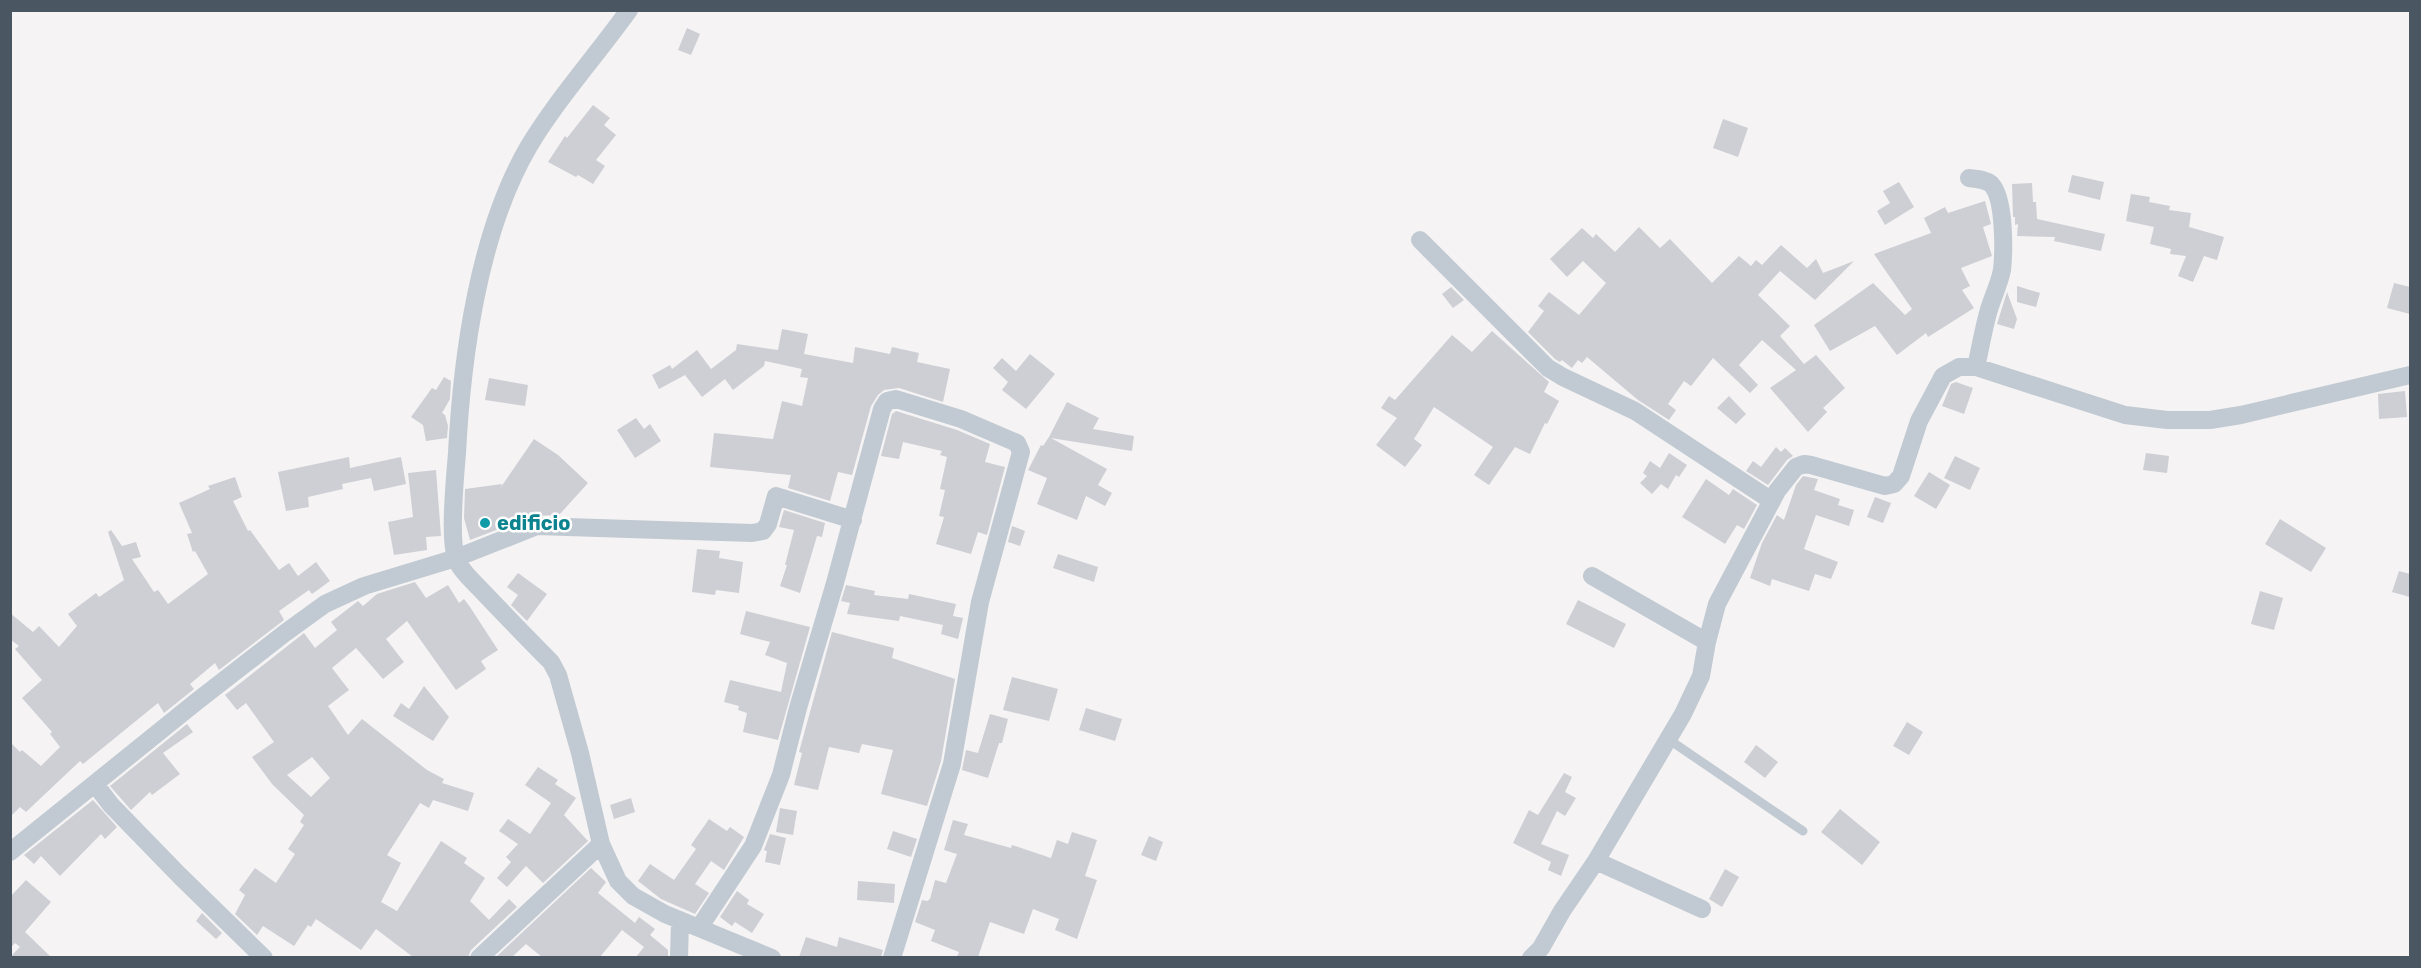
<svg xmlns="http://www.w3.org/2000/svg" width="2421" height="968" viewBox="0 0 2421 968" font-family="Rubik,sans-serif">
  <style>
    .building { fill: #cdcfd5; fill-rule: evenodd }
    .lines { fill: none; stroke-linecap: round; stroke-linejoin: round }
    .lane { stroke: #c1cad2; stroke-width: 9 }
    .street { stroke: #c1cad2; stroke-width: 18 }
    .culture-dot { fill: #0f9aa8; stroke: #fff; stroke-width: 2 }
    .labels { text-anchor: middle; stroke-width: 5; stroke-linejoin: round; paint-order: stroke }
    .culture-label { font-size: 20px; font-weight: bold; fill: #0d838f; stroke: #fff; text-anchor: start }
  </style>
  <rect width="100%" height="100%" fill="#f5f3f3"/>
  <!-- building -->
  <path class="building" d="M 687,28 L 700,34 L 691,55 L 678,50 Z
    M 593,105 L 610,118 L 604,125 L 616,135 L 596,160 L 605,166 L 593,184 L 578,175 L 576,177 L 548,162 L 565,136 L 567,138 Z
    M 1723,119 L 1748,128 L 1738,157 L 1713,148 Z
    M 2072,175 L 2104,182 L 2100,200 L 2068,192 Z
    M 1899,182 L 1914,207 L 1885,225 L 1877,211 L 1890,203 L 1883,191 Z
    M 2032,183 L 2033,202 L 2036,202 L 2037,219 L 2105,234 L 2101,251 L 2054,241 L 2055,237 L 2017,236 L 2018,224 L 2015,225 L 2015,217 L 2013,217 L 2012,184 Z
    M 2131,194 L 2150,197 L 2149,202 L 2170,206 L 2169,210 L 2191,213 L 2189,227 L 2224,237 L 2217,260 L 2204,256 L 2193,282 L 2178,276 L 2186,256 L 2170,254 L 2171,249 L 2150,244 L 2154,227 L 2126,221 Z
    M 1985,201 L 1991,224 L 1983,227 L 1992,256 L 1961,268 L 1970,286 L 1962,290 L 1974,308 L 1928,337 L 1926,333 L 1897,355 L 1875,326 L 1830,351 L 1814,325 L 1873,283 L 1905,315 L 1912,309 L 1874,254 L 1931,233 L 1924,218 L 1945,207 L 1948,213 Z
    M 1639,227 L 1660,248 L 1670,239 L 1712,283 L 1739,256 L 1751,266 L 1756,260 L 1762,265 L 1781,245 L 1807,268 L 1816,259 L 1823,273 L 1854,261 L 1815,300 L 1780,271 L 1758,295 L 1790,326 L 1780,336 L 1804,364 L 1816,355 L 1845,388 L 1823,408 L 1827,412 L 1808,432 L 1770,388 L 1796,370 L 1762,340 L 1739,365 L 1758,385 L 1750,393 L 1713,358 L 1691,386 L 1684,381 L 1668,404 L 1676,410 L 1669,420 L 1638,400 L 1587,357 L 1582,363 L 1578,360 L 1572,368 L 1562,360 L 1560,362 L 1555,359 L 1528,332 L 1544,311 L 1538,306 L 1549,292 L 1579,315 L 1606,283 L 1583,261 L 1567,277 L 1550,259 L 1582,228 L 1593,238 L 1596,234 L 1615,252 Z
    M 2394,283 L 2410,287 L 2410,314 L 2387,308 Z
    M 2017,286 L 2040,293 L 2036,307 L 2017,302 Z
    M 1451,287 L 1464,300 L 1453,308 L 1442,294 Z
    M 2007,292 L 2017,319 L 2014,329 L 1997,324 Z
    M 782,329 L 808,334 L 804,354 L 853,363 L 855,347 L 890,354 L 892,347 L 919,353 L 917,362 L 950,369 L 943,402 L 899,388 L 884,390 L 878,395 L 871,406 L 852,475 L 838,472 L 830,501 L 788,488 L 791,475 L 710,467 L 714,433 L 773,439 L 782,401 L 802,406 L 808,378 L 800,377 L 802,369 L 765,361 L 764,366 L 733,390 L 725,379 L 702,397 L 685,375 L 659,389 L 652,375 L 670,365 L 672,369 L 697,350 L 711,369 L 736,350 L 737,344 L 778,350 Z
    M 1492,331 L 1549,382 L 1544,392 L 1559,401 L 1547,424 L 1545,423 L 1530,454 L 1515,447 L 1489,485 L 1474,475 L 1493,447 L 1434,407 L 1414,439 L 1422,445 L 1405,467 L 1376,445 L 1397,418 L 1381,408 L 1389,396 L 1395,400 L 1452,335 L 1472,352 Z
    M 1030,354 L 1055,374 L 1026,409 L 1002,390 L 1008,382 L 993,368 L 1002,358 L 1016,371 Z
    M 444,377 L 451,381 L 450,399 L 442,413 L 445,415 L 448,426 L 447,438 L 426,441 L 423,425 L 411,417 L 432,388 L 436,390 Z
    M 489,378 L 528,385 L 525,406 L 485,400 Z
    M 1956,382 L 1973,388 L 1964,414 L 1942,406 L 1951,384 Z
    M 2405,391 L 2407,417 L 2379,419 L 2378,394 Z
    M 1729,396 L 1746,414 L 1736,424 L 1717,408 Z
    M 1067,402 L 1099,418 L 1093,429 L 1134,436 L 1132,451 L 1051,438 L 1107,469 L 1098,485 L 1112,493 L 1105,506 L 1086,496 L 1077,520 L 1037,504 L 1047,478 L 1028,470 L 1041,445 L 1043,446 L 1049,437 Z
    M 896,411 L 957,430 L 990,444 L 985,462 L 1005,467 L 987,535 L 978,532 L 971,554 L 936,544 L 944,517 L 939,516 L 945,490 L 940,489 L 947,457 L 940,455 L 942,451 L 903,442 L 899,459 L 881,456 L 892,414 Z
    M 636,418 L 644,429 L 650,424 L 661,441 L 635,458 L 617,430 Z
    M 534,439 L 558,455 L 588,483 L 559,515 L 533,516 L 470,540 L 464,518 L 465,489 L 502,484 L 501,487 Z
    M 1776,447 L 1781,452 L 1785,448 L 1793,456 L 1787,460 L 1768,485 L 1746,471 L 1753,461 L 1761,467 Z
    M 1669,453 L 1687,465 L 1679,477 L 1676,475 L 1668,489 L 1661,484 L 1652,494 L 1640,483 L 1647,476 L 1643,473 L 1650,461 L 1660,468 Z
    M 2146,453 L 2169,456 L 2167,473 L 2143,470 Z
    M 1955,456 L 1980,468 L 1970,490 L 1944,478 Z
    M 349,457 L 350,468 L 401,457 L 406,484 L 374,491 L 371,478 L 342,484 L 343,489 L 308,497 L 309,507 L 286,511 L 278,472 Z
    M 436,470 L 441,536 L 426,537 L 427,550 L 394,555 L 388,522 L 413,517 L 408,473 Z
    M 1929,472 L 1950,485 L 1936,509 L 1914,496 Z
    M 1803,476 L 1818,479 L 1814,490 L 1840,499 L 1838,505 L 1854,510 L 1849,526 L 1816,515 L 1804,549 L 1838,562 L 1831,579 L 1815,574 L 1809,591 L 1772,579 L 1770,586 L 1750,578 L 1762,543 L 1777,515 L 1784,520 L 1796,485 Z
    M 235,477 L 242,497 L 233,501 L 248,531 L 250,530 L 279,570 L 289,563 L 298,576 L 316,562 L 330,581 L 312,594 L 309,590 L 279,611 L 284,620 L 219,670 L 215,663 L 190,684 L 194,689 L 164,713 L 158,703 L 83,764 L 80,761 L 26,812 L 20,807 L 10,817 L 10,742 L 20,752 L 22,750 L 41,766 L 60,747 L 50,734 L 52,732 L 22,698 L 42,680 L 15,649 L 19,646 L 10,639 L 10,613 L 33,632 L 39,626 L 59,647 L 77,626 L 68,614 L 96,593 L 99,597 L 124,580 L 108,532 L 111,530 L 122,546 L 136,542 L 141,557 L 132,559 L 154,592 L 158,590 L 168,604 L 208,574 L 195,551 L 193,552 L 187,534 L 192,533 L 179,503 L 210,489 L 208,486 Z
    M 1706,479 L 1729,495 L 1733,489 L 1757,505 L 1744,529 L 1737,525 L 1725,544 L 1682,517 Z
    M 1875,497 L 1891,503 L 1883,523 L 1867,517 Z
    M 784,510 L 825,523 L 822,537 L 817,536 L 800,593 L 780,586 L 787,565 L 785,565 L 794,530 L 779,527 Z
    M 2280,519 L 2326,548 L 2311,572 L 2265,544 Z
    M 1012,526 L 1025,531 L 1020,546 L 1008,542 Z
    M 697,549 L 720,551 L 719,558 L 743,562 L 739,593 L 716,590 L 715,595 L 692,592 Z
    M 1058,554 L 1098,567 L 1094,582 L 1053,568 Z
    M 2399,571 L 2410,574 L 2410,597 L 2392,592 Z
    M 518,573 L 547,594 L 527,621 L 511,605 L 518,595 L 507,587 Z
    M 415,582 L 426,598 L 448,585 L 459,603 L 464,599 L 470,607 L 498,650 L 481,661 L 486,669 L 456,690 L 407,621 L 386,639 L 404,662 L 383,679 L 356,648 L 332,668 L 349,690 L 328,706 L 348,735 L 362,719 L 427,770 L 444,779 L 442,783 L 474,793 L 468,811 L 433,800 L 429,808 L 420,803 L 387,855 L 401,863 L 381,902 L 397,911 L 441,841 L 467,858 L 464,863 L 485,878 L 470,901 L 489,920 L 509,899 L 517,907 L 471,950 L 468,957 L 413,957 L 376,929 L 361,950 L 316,919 L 311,927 L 308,925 L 294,946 L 263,926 L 257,935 L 235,914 L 245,895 L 239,890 L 255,868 L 276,883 L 295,854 L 288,849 L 304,825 L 300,822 L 304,815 L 272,784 L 252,757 L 274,742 L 246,703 L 237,710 L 225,695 L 304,633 L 315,648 L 337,630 L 331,622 L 358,601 L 363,606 L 377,594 ZM 312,757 L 330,778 L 311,797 L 287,775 Z
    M 846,585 L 875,591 L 874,595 L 908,599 L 909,594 L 956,604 L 953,616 L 963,618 L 958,639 L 941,634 L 943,625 L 900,616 L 899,621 L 847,614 L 850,603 L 841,601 Z
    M 2260,591 L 2283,598 L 2274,630 L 2251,624 Z
    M 1578,600 L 1626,624 L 1614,648 L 1566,624 Z
    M 746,611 L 810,627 L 778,740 L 743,732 L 747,713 L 738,710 L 739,706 L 724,702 L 730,680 L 781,692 L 787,663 L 765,655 L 770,642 L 740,634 Z
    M 832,632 L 894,648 L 892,658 L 955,679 L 941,761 L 927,806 L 881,794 L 893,750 L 862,744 L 859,753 L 829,747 L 818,790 L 794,785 L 802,753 L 799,752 Z
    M 1012,677 L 1058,689 L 1049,721 L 1003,710 Z
    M 424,686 L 449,717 L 433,741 L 393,716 L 401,703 L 409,709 Z
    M 1086,708 L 1122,719 L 1115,741 L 1079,730 Z
    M 990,714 L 1008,719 L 1002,743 L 999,743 L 988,778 L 962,770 L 966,750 L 978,753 Z
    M 1907,722 L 1923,732 L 1909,755 L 1893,746 Z
    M 187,724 L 193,732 L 163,753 L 180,774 L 152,795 L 150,792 L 131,810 L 110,786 Z
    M 1756,745 L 1778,762 L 1765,778 L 1744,762 Z
    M 538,767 L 558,780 L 555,784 L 576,798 L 564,815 L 588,841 L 543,883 L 526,866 L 507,887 L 497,878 L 511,862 L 506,857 L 518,844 L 499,831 L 508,819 L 530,834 L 551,803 L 525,785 Z
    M 1564,773 L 1572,777 L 1565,792 L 1576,798 L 1565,816 L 1557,811 L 1541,844 L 1569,855 L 1561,876 L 1548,870 L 1551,862 L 1513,843 L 1529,810 L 1538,815 Z
    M 631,798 L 635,812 L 614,819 L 610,805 Z
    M 93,800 L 117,827 L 105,839 L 101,834 L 60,876 L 41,856 L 34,864 L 24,855 Z
    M 780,808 L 797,811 L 793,835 L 776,832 Z
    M 1840,809 L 1880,842 L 1862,865 L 1821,832 Z
    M 709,819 L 727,831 L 730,827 L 744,837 L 724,870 L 711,861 L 695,884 L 709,893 L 695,914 L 661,899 L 638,881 L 650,864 L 674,880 L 696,849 L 691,845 Z
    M 953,820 L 968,824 L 964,835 L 1011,848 L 1012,845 L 1051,858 L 1057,840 L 1068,844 L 1072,832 L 1097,840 L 1085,876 L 1097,880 L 1077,939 L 1055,930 L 1059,919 L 1033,909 L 1024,934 L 990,922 L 978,957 L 957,957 L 959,952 L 931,941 L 935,930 L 915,922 L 922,900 L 927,901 L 930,899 L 935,880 L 946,883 L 957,854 L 944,850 Z
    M 893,831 L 917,839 L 911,857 L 887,849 Z
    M 770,834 L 786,838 L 780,865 L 765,862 L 767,851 L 764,850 Z
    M 1149,836 L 1163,842 L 1156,861 L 1141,855 Z
    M 591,868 L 606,882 L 598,893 L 635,923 L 639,917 L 655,929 L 650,935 L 668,950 L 668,957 L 636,957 L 644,947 L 622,930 L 600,957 L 542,957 L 526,944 L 512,957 L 496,957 Z
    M 1725,869 L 1739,877 L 1722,907 L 1709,899 Z
    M 26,880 L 51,902 L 25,932 L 51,957 L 10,957 L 20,947 L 15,943 L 10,948 L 10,897 Z
    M 858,881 L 895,884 L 894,903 L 857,900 Z
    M 737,891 L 749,900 L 747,904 L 764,914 L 752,933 L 735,922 L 732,926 L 720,917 Z
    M 202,913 L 222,933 L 216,939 L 196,921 Z
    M 806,937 L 837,947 L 839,937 L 883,950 L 881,957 L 799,957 Z"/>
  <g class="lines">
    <!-- lane -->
    <path class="lane" d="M 1668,739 L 1803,831"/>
    <!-- street -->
    <path class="street" d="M 629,10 C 596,56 558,98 529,146 C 479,231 462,355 457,453 C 455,478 449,537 456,558 C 460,571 475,583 484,593 C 506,616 528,639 551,662 L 558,675 L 580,753 L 601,844 L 618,881 L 633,896 L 665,914 L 772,958
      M 1969,178 C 1977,179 1985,179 1991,184 C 2005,198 2004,251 2002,270 C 1999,285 1992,298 1988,313 C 1983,331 1980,350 1976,367
      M 1420,240 L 1548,368 L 1563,377 L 1635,411 L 1772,501
      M 1592,576 L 1707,642
      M 95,784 L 111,805 L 180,876 L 264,958
      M 10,852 L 196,702 L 285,633 L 325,604 L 364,586 L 456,558 L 537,526 L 752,533 L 763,531 L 768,524 L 776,496 L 853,520
      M 1596,861 L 1702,909
      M 699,928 L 753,846 L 781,775 L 798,708 L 835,583 L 882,409 L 887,401 L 896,399 L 961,419 L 1017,443 L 1021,452 L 980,602 L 952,764 L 892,958
      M 479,958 L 601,844
      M 679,958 L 680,920
      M 1531,958 L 1541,948 L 1562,911 L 1596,861 L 1683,714 L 1701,676 L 1707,642 L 1717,604 L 1777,491 L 1796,467 L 1804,464 L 1811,465 L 1885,486 L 1894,484 L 1901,476 L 1919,421 L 1943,376 L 1959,367 L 1976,367 L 2125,415 L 2167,420 L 2210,420 L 2241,415 L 2410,375"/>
  </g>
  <!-- markers -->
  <circle class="culture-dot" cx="485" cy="523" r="6"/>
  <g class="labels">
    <!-- culture labels -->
    <g class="culture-label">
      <text x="497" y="530">edificio</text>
    </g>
  </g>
  <!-- border -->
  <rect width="2421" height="968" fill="none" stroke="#4a5661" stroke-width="24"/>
</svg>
